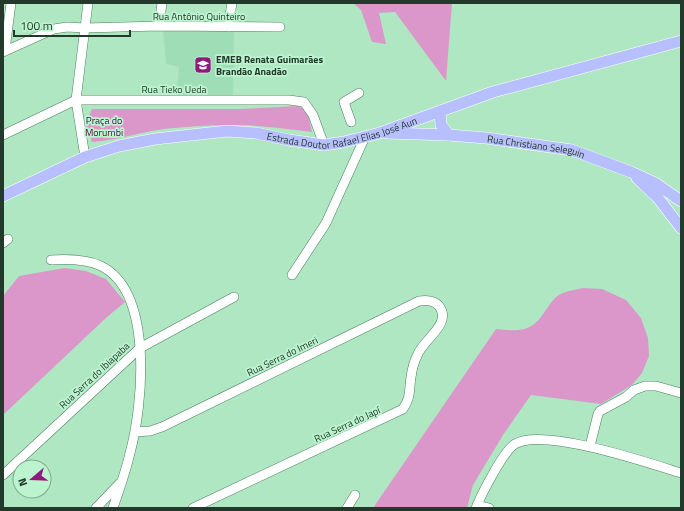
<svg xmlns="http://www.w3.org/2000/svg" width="684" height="511" viewBox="0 0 684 511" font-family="'Titillium Web',sans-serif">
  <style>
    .built { fill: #9eddb5 }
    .green { fill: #db97ca }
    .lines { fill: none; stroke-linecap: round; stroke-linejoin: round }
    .minor-casing { stroke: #4a7e5e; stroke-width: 10 }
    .major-casing { stroke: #fff; stroke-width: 12 }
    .minor { stroke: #fff; stroke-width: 9 }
    .major { stroke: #b7bfff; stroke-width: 11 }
    .labels { text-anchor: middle; stroke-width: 3.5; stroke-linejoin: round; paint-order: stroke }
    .street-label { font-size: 10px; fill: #23392b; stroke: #bdf4d0 }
    .poi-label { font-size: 10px; font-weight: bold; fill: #23392b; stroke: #bdf4d0; text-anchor: start }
    .park-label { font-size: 10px; fill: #500944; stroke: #bdf4d0 }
  </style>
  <rect width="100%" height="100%" fill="#b0e7c3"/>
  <!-- built -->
  <path class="built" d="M 163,29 L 234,31 L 233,98 L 176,100 L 179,67 L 166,64 Z"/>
  <!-- green -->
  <path class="green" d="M 353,3 L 452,3 L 446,81 L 395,12 L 379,13 L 386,44 L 372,42 L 361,10 Z
    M 298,106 L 307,111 L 312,132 C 287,129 261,125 235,125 C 215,125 194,126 174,128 C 146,130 120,140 92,142 L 86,123 L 92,109 L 240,109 Z
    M 65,268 L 86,271 L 106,279 L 125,302 L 107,317 L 3,415 L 3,296 L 19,276 Z
    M 583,288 L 602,289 L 626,300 L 641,318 L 648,338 L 649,356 L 642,373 L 632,385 L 601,404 L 531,395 L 503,435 L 473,485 L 467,508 L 373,508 L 496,329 C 514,331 529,333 541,317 C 546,310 550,303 556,297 C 564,291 574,290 583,288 Z"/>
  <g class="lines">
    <!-- minor casing -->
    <g class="minor-casing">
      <path id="minor" d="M 159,26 L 162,3
        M 228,27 L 232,3
        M 5,50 L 11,3
        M 3,52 L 54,29 L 67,27 L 85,28 L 159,26 L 280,27
        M 351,122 L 344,102 L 359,93
        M 3,135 L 76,100 L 289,100 L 304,102 L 313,115 L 324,145
        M 85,157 L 76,100 L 88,3
        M 3,243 L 8,239
        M 51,260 C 68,259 86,259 101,266 C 154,292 143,406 130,453 C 126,471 119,490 113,508
        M 292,275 L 326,223 L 365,137
        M 135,432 L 150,431 L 162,427 L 419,301 C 426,300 434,300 439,306 C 453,324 422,340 417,356 C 414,362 412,370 411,377 C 409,390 411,397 403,409 L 193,508
        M 590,446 L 598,414 L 600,411 L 626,397 L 634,390 L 645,386 L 656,386 L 681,393
        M 3,475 L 140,348 L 234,297
        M 477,505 L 489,508
        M 96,508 L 120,483
        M 347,508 L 355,495
        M 476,508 C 481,495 504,450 515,444 C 543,427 649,463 681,473"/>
    </g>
    <!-- major casing -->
    <g class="major-casing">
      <g id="major">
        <path d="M 440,111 L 441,125 L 449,135"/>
        <path id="s1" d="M 387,133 L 449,135 L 486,138 L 572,150 L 631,172 L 655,183 L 681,201"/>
        <path d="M 637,178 L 658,198 L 681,228"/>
        <path id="s2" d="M 3,196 L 85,157 L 119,146 L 155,139 L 227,131 L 256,133 L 289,140 L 324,145 L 344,142 L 380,133 L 493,92 L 681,41"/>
      </g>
    </g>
    <!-- minor -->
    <use href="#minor" class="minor"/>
    <!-- major -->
    <use href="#major" class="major"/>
  </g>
  <!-- icons -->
  <defs>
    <g id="school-square" transform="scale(0.9)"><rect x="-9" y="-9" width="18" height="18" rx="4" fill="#8e1a7b" stroke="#bdf4d0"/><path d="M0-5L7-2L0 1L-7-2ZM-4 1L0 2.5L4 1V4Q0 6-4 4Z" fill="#fff"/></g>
  </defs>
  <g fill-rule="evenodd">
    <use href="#school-square" x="203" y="65"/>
  </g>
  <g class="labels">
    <!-- street labels -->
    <g class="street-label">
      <text x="199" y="20">Rua Antônio Quinteiro</text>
      <text x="174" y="93">Rua Tieko Ueda</text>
      <text dy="4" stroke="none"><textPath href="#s2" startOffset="353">Estrada Doutor Rafael Elias José Aun</textPath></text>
      <text dy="4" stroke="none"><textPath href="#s1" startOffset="150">Rua Christiano Seleguin</textPath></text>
      <text transform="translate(282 356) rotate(-26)" y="4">Rua Serra do Imeri</text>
      <text transform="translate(94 375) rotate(-43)" y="4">Rua Serra do Ibiapaba</text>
      <text transform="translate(347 424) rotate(-25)" y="4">Rua Serra do Japí</text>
    </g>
    <!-- poi labels -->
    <g class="poi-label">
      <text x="216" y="63">EMEB Renata Guimarães<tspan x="216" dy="12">Brandão Anadão</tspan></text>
    </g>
    <!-- park labels -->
    <g class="park-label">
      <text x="104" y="124">Praça do<tspan x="104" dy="12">Morumbi</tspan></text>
    </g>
  </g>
  <!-- border -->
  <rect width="684" height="511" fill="none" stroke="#23392b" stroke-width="8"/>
  <!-- north arrow -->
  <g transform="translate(32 479) rotate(251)"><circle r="19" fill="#bdf4d0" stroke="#7fa98e"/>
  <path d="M0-3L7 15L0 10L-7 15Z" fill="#8e1a7b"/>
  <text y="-6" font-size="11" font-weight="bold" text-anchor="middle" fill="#23392b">N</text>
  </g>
  <!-- scale -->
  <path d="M14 30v6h116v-6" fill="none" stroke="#23392b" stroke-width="2"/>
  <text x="20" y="30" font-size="12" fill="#23392b" stroke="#bdf4d0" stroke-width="3" paint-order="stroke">100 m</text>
</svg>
